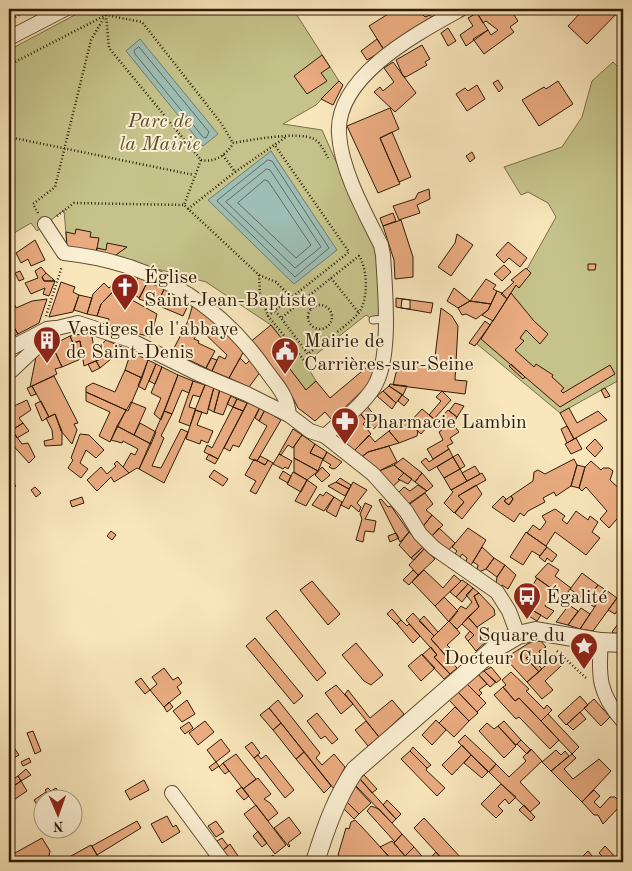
<svg xmlns="http://www.w3.org/2000/svg" width="632" height="871" viewBox="0 0 632 871" font-family="'Old Standard TT',serif">
  <style>
    .green { fill: #c5c38b; stroke: #7a6f48 }
    .water { fill: #9ebeb5; stroke: #717d6f }
    .lines { fill: none; stroke-linecap: round; stroke-linejoin: round }
    .shore { stroke: #666c5e; stroke-width: 1 }
    .building { fill: #eaab80; stroke: #2e1b06; fill-rule: evenodd }
    .service-casing { stroke: #614e33; stroke-width: 9 }
    .minor-casing { stroke: #614e33; stroke-width: 16 }
    .tertiary-casing { stroke: #614e33; stroke-width: 20 }
    .path { stroke: #2e1b06; stroke-width: 2.5; stroke-dasharray: 1 2.5; stroke-linecap: butt }
    .service { stroke: #fbefd3; stroke-width: 7 }
    .minor { stroke: #fbefd3; stroke-width: 14 }
    .tertiary { stroke: #fbefd3; stroke-width: 18 }
    .labels { text-anchor: middle; stroke-width: 4; stroke-linejoin: round; paint-order: stroke }
    .park-label { font-size: 20px; font-style: italic; fill: #5b4d2e; stroke: #fbefd3 }
    .poi-label { font-size: 20px; fill: #2e1b06; stroke: #fbefd3; text-anchor: start }
  </style>
  <rect width="100%" height="100%" fill="#f9e6bb"/>
  <filter id="stains"><feTurbulence type="fractalNoise" baseFrequency=".004" numOctaves="4"/><feColorMatrix values="0 0 0 0 .2 0 0 0 0 .09 0 0 0 0 .02 0 0 0 .5 -.17"/></filter>
  <radialGradient id="worn" r=".72"><stop offset=".6" stop-color="#630" stop-opacity="0"/><stop offset="1" stop-color="#630" stop-opacity=".3"/></radialGradient>
  <!-- green -->
  <path class="green" d="M 86,9 L 293,9 L 339,81 L 316,105 L 283,124 L 322,130 L 374,247 L 380,269 L 381,312 L 373,320 L 366,315 L 305,363 L 316,381 L 306,390 L 280,356 L 289,348 L 271,325 L 206,282 L 113,257 L 67,247 L 64,210 L 37,231 L 31,223 L 9,236 L 9,50 Z
    M 613,62 L 623,72 L 623,378 L 560,413 L 477,344 L 516,285 L 519,287 L 531,273 L 527,269 L 556,217 L 548,203 L 528,192 L 521,195 L 504,167 L 562,147 L 582,117 L 592,81 Z"/>
  <!-- water -->
  <path class="water" d="M 140,39 L 218,134 L 203,146 L 126,51 Z
    M 271,151 L 337,250 L 294,284 L 208,200 Z"/>
  <g class="lines">
    <!-- shore -->
    <path class="shore" d="M 139,47 L 209,132 L 206,138 L 203,137 L 135,54 L 134,51 Z
      M 268,160 L 272,161 L 329,248 L 295,277 L 217,201 Z
      M 267,169 L 270,170 L 321,247 L 295,268 L 226,202 Z
      M 265,180 L 268,181 L 311,245 L 296,258 L 238,203 Z"/>
  </g>
  <!-- building -->
  <path class="building" d="M 396,9 L 402,9 L 405,13 L 417,9 L 425,17 L 430,15 L 434,20 L 384,50 L 369,26 Z
    M 483,9 L 510,9 L 518,21 L 510,27 L 514,32 L 484,54 L 473,39 L 488,30 L 491,35 L 498,30 L 486,21 L 483,23 L 477,13 Z
    M 584,9 L 621,9 L 587,44 L 568,26 Z
    M 477,13 L 488,30 L 466,46 L 460,35 L 473,26 L 468,18 Z
    M 448,28 L 456,41 L 448,46 L 441,33 Z
    M 377,39 L 384,50 L 367,60 L 361,51 Z
    M 422,45 L 430,59 L 425,62 L 427,65 L 406,77 L 403,76 L 396,60 Z
    M 322,55 L 330,67 L 321,73 L 327,81 L 307,94 L 294,76 Z
    M 393,62 L 416,93 L 395,112 L 374,92 L 380,87 L 383,91 L 394,82 L 384,68 Z
    M 498,80 L 503,88 L 499,92 L 493,83 Z
    M 339,81 L 343,85 L 333,105 L 321,99 Z
    M 558,81 L 573,104 L 539,126 L 522,100 L 544,87 L 546,89 Z
    M 477,85 L 485,99 L 467,111 L 456,94 L 465,88 L 468,91 Z
    M 390,108 L 399,129 L 380,138 L 400,184 L 378,193 L 347,126 Z
    M 392,132 L 411,177 L 399,182 L 380,138 Z
    M 472,152 L 475,158 L 470,162 L 466,156 Z
    M 429,189 L 430,199 L 417,205 L 420,213 L 399,220 L 393,206 L 415,199 L 418,193 Z
    M 393,213 L 396,221 L 383,226 L 380,218 Z
    M 401,220 L 413,257 L 413,277 L 395,279 L 394,260 L 383,226 Z
    M 76,229 L 91,232 L 90,237 L 99,238 L 96,253 L 67,247 L 66,232 L 75,234 Z
    M 457,234 L 473,245 L 451,276 L 438,267 L 455,243 Z
    M 35,240 L 45,260 L 31,266 L 28,259 L 21,263 L 16,253 Z
    M 508,242 L 527,258 L 520,267 L 509,258 L 504,263 L 496,255 Z
    M 107,243 L 127,247 L 113,257 L 96,253 L 97,248 L 106,250 Z
    M 588,264 L 596,264 L 595,270 L 588,270 Z
    M 504,265 L 511,272 L 502,281 L 494,274 Z
    M 41,267 L 46,273 L 42,277 L 44,281 L 55,281 L 49,296 L 43,294 L 45,288 L 31,294 L 25,283 L 38,278 L 35,271 Z
    M 526,268 L 531,273 L 519,288 L 516,285 L 507,299 L 501,294 L 514,282 L 511,280 Z
    M 20,271 L 24,279 L 19,281 L 15,273 Z
    M 46,273 L 55,281 L 44,281 L 42,277 Z
    M 139,275 L 149,279 L 139,298 L 131,292 Z
    M 149,279 L 165,287 L 157,305 L 139,299 Z
    M 486,279 L 496,285 L 493,289 L 497,291 L 491,304 L 470,301 Z
    M 61,282 L 75,287 L 73,292 L 79,295 L 73,312 L 49,317 Z
    M 104,283 L 109,288 L 113,285 L 118,287 L 101,304 L 97,316 L 87,314 L 93,294 Z
    M 118,286 L 135,294 L 132,300 L 157,314 L 151,337 L 108,326 L 109,319 L 97,316 L 101,304 Z
    M 165,287 L 190,301 L 183,316 L 157,305 Z
    M 454,288 L 470,301 L 458,308 L 447,301 Z
    M 497,291 L 502,293 L 507,299 L 493,321 L 482,315 L 488,310 Z
    M 511,293 L 534,321 L 548,334 L 540,344 L 526,330 L 520,338 L 524,341 L 515,350 L 534,367 L 536,364 L 553,375 L 552,377 L 564,388 L 561,391 L 563,393 L 610,365 L 615,374 L 560,407 L 481,339 Z
    M 79,295 L 92,298 L 87,314 L 74,310 Z
    M 396,298 L 433,303 L 431,313 L 396,307 ZM 402,299 L 410,300 L 410,309 L 401,308 Z
    M 47,299 L 39,323 L 18,334 L 9,319 L 11,316 L 9,305 L 14,303 L 16,308 L 32,301 Z
    M 470,301 L 491,304 L 488,310 L 476,319 L 466,314 L 462,315 L 458,308 Z
    M 193,304 L 216,320 L 244,351 L 229,378 L 212,371 L 219,356 L 225,359 L 227,355 L 200,329 L 194,339 L 199,341 L 198,343 L 215,351 L 206,368 L 172,352 L 188,321 Z
    M 441,308 L 452,316 L 458,326 L 455,380 L 467,381 L 465,394 L 393,385 L 399,361 L 434,365 Z
    M 9,319 L 18,334 L 9,339 Z
    M 485,321 L 490,325 L 475,346 L 469,343 Z
    M 271,325 L 289,348 L 280,356 L 306,390 L 316,381 L 330,398 L 367,367 L 375,368 L 367,386 L 332,420 L 325,412 L 315,421 L 298,408 L 293,398 L 249,343 Z
    M 81,334 L 92,336 L 94,350 L 98,348 L 103,358 L 84,366 L 80,341 L 73,343 L 70,336 Z
    M 70,336 L 73,343 L 80,341 L 83,358 L 62,367 L 52,345 Z
    M 106,340 L 124,348 L 109,355 L 111,359 L 100,368 L 96,361 L 103,358 L 98,348 Z
    M 52,345 L 62,367 L 55,369 L 57,374 L 30,387 L 36,357 Z
    M 131,352 L 148,360 L 142,378 L 125,370 Z
    M 211,358 L 217,360 L 212,371 L 206,368 Z
    M 240,358 L 246,364 L 251,359 L 261,371 L 249,387 L 229,378 Z
    M 148,360 L 156,364 L 145,390 L 138,386 Z
    M 96,361 L 100,368 L 92,372 L 88,364 Z
    M 156,364 L 162,367 L 155,384 L 149,381 Z
    M 511,364 L 525,377 L 523,379 L 509,366 Z
    M 162,367 L 178,375 L 161,420 L 154,414 L 161,398 L 151,393 Z
    M 125,370 L 142,378 L 128,411 L 86,392 L 86,387 L 93,383 L 115,392 Z
    M 178,375 L 193,381 L 189,393 L 182,390 L 172,414 L 164,411 Z
    M 54,376 L 78,423 L 74,424 L 77,430 L 72,444 L 61,431 L 55,414 L 49,417 L 32,386 Z
    M 193,381 L 205,385 L 200,397 L 193,395 L 189,407 L 196,409 L 190,426 L 179,422 Z
    M 9,382 L 13,390 L 10,396 L 14,406 L 27,400 L 31,410 L 19,418 L 23,423 L 9,432 Z
    M 390,384 L 407,386 L 403,395 L 389,386 Z
    M 205,385 L 214,387 L 207,414 L 195,410 Z
    M 32,386 L 36,394 L 31,396 L 27,388 Z
    M 389,386 L 402,395 L 396,403 L 383,391 Z
    M 214,387 L 220,389 L 214,412 L 208,409 Z
    M 605,388 L 610,396 L 605,398 L 601,390 Z
    M 220,389 L 232,393 L 223,415 L 214,412 Z
    M 383,391 L 396,403 L 392,409 L 377,396 Z
    M 442,391 L 451,400 L 434,419 L 429,415 L 441,401 L 436,397 Z
    M 86,392 L 126,410 L 110,442 L 99,436 L 110,412 L 86,401 Z
    M 402,395 L 409,400 L 404,406 L 398,401 Z
    M 231,396 L 237,399 L 233,407 L 227,404 Z
    M 237,399 L 247,403 L 243,411 L 233,407 Z
    M 249,400 L 261,405 L 239,447 L 233,445 L 230,451 L 224,448 Z
    M 41,401 L 49,417 L 42,421 L 35,404 Z
    M 131,402 L 146,408 L 134,435 L 117,426 Z
    M 455,403 L 464,406 L 457,417 L 449,411 Z
    M 261,405 L 266,408 L 259,421 L 255,418 Z
    M 366,405 L 381,423 L 373,429 L 359,412 Z
    M 233,407 L 243,411 L 218,459 L 204,452 L 207,445 L 212,448 Z
    M 266,408 L 276,413 L 274,416 L 281,420 L 257,461 L 253,460 L 249,458 L 267,426 L 259,421 Z
    M 569,408 L 577,423 L 598,411 L 607,420 L 574,439 L 560,413 Z
    M 422,409 L 434,419 L 421,434 L 409,423 Z
    M 195,410 L 202,412 L 197,425 L 213,431 L 208,443 L 201,440 L 200,444 L 186,439 Z
    M 448,410 L 457,417 L 453,424 L 459,432 L 450,438 L 453,443 L 447,446 L 449,449 L 433,459 L 427,449 L 443,440 L 439,432 L 442,430 L 437,422 Z
    M 164,411 L 172,414 L 161,436 L 164,438 L 152,466 L 161,468 L 181,429 L 188,432 L 164,483 L 139,469 Z
    M 359,412 L 366,421 L 363,424 L 371,434 L 354,451 L 338,436 Z
    M 55,414 L 62,431 L 62,445 L 45,446 L 44,441 L 53,439 L 52,430 L 46,418 Z
    M 403,418 L 418,431 L 417,436 L 399,443 L 389,431 Z
    M 23,423 L 29,431 L 17,438 L 12,430 Z
    M 140,423 L 156,432 L 151,444 L 134,435 Z
    M 117,426 L 151,444 L 139,469 L 137,468 L 129,473 L 123,467 L 131,453 L 135,455 L 138,449 L 123,441 L 122,443 L 111,440 Z
    M 567,426 L 574,439 L 567,443 L 561,429 Z
    M 293,429 L 302,435 L 293,448 L 288,445 L 281,455 L 279,454 Z
    M 12,430 L 22,444 L 28,443 L 35,457 L 29,463 L 9,441 L 9,432 Z
    M 389,431 L 399,443 L 368,452 L 361,457 L 354,451 L 369,435 L 375,442 Z
    M 80,434 L 89,435 L 104,450 L 96,458 L 86,450 L 80,463 L 88,469 L 81,478 L 68,468 L 73,460 L 71,458 Z
    M 302,435 L 315,444 L 310,453 L 323,459 L 318,471 L 294,458 L 294,446 Z
    M 576,438 L 582,449 L 571,454 L 565,444 Z
    M 595,439 L 603,448 L 595,457 L 586,448 Z
    M 315,444 L 327,452 L 323,459 L 310,453 Z
    M 389,446 L 397,462 L 377,472 L 362,457 L 368,452 Z
    M 449,449 L 453,457 L 429,471 L 421,462 L 426,458 L 429,462 Z
    M 327,452 L 342,462 L 336,468 L 333,469 L 329,467 L 331,465 L 323,460 Z
    M 209,454 L 218,459 L 215,464 L 206,459 Z
    M 279,454 L 292,461 L 288,469 L 285,467 L 283,469 L 273,464 Z
    M 458,454 L 465,466 L 460,469 L 453,457 Z
    M 260,456 L 268,460 L 265,465 L 257,461 Z
    M 453,457 L 460,469 L 444,478 L 437,467 Z
    M 294,458 L 318,471 L 307,480 L 294,472 Z
    M 403,458 L 422,473 L 415,482 L 394,465 Z
    M 254,459 L 265,465 L 268,460 L 273,463 L 256,494 L 250,491 L 256,481 L 245,475 Z
    M 574,459 L 577,465 L 571,486 L 556,496 L 554,492 L 543,498 L 545,502 L 528,511 L 524,516 L 520,513 L 514,522 L 492,507 L 503,496 L 506,499 L 504,501 L 509,505 L 513,499 L 511,496 L 533,481 L 534,472 L 538,470 L 545,474 Z
    M 117,461 L 129,473 L 114,482 L 111,477 L 97,491 L 87,480 L 101,467 L 107,474 L 116,466 L 114,464 Z
    M 591,461 L 601,470 L 603,468 L 609,468 L 613,471 L 610,480 L 623,492 L 623,512 L 609,528 L 600,519 L 607,511 L 586,487 L 582,491 L 579,488 L 585,467 Z
    M 394,465 L 404,473 L 398,479 L 400,480 L 391,488 L 377,472 Z
    M 577,465 L 585,467 L 579,488 L 571,486 Z
    M 475,466 L 480,474 L 467,481 L 462,473 Z
    M 322,467 L 330,475 L 322,482 L 315,475 Z
    M 460,469 L 467,481 L 451,490 L 444,478 Z
    M 214,470 L 228,479 L 223,486 L 209,477 Z
    M 283,471 L 291,476 L 288,483 L 279,478 Z
    M 293,472 L 307,480 L 301,492 L 287,484 Z
    M 404,473 L 412,479 L 408,484 L 398,479 Z
    M 422,473 L 433,486 L 427,491 L 415,482 Z
    M 482,473 L 486,480 L 458,496 L 464,502 L 454,513 L 444,503 L 453,492 L 451,490 Z
    M 9,478 L 16,486 L 9,491 Z
    M 340,478 L 351,485 L 349,489 L 336,482 Z
    M 307,480 L 317,487 L 306,506 L 295,501 Z
    M 336,482 L 349,489 L 345,496 L 328,486 Z
    M 353,482 L 367,490 L 357,503 L 361,507 L 359,512 L 351,505 L 349,509 L 341,505 Z
    M 418,485 L 427,491 L 407,505 L 397,494 L 404,487 L 410,491 Z
    M 476,485 L 482,494 L 462,519 L 455,513 L 464,502 L 458,496 Z
    M 35,487 L 41,493 L 36,497 L 31,490 Z
    M 326,492 L 334,497 L 324,511 L 312,505 L 320,494 L 323,496 Z
    M 425,493 L 433,504 L 426,510 L 432,515 L 421,529 L 407,506 Z
    M 511,496 L 513,499 L 509,505 L 504,501 Z
    M 82,497 L 84,503 L 72,507 L 70,501 Z
    M 334,497 L 342,502 L 336,517 L 326,511 Z
    M 381,499 L 388,507 L 391,506 L 409,532 L 400,542 L 379,500 Z
    M 365,503 L 372,506 L 365,519 L 376,521 L 374,532 L 365,531 L 363,542 L 356,540 L 362,519 L 360,514 Z
    M 555,509 L 565,516 L 562,520 L 567,524 L 576,511 L 588,520 L 590,516 L 598,522 L 592,532 L 600,538 L 586,555 L 555,532 L 546,546 L 527,533 L 533,525 L 540,530 L 546,522 L 542,516 Z
    M 432,515 L 443,525 L 431,537 L 421,529 Z
    M 439,528 L 455,543 L 446,553 L 431,537 Z
    M 468,528 L 486,540 L 471,565 L 466,562 L 467,558 L 462,554 L 459,559 L 454,555 L 457,551 L 452,547 Z
    M 111,531 L 116,535 L 112,540 L 107,536 Z
    M 409,532 L 423,547 L 411,558 L 399,545 Z
    M 526,532 L 547,547 L 540,556 L 532,551 L 523,565 L 510,557 Z
    M 396,533 L 399,538 L 390,542 L 388,536 Z
    M 423,547 L 424,549 L 414,560 L 411,558 Z
    M 482,547 L 494,558 L 486,569 L 479,572 L 477,570 L 478,565 L 473,562 Z
    M 547,547 L 557,555 L 552,562 L 547,558 L 545,562 L 539,557 Z
    M 424,549 L 435,559 L 418,575 L 409,565 Z
    M 494,558 L 505,565 L 497,577 L 486,569 Z
    M 548,563 L 559,570 L 555,576 L 571,588 L 564,597 L 535,577 Z
    M 505,565 L 516,575 L 508,589 L 502,585 L 499,589 L 496,584 L 497,577 Z
    M 413,570 L 418,575 L 409,585 L 403,580 Z
    M 424,570 L 443,588 L 454,575 L 461,581 L 435,606 L 412,582 Z
    M 582,573 L 598,585 L 586,601 L 570,589 Z
    M 537,578 L 556,592 L 545,606 L 554,611 L 547,619 L 522,604 Z
    M 462,580 L 468,584 L 456,597 L 450,592 Z
    M 312,581 L 340,614 L 328,625 L 300,590 Z
    M 468,584 L 473,588 L 462,602 L 456,597 Z
    M 598,585 L 606,590 L 594,607 L 586,601 Z
    M 473,588 L 479,593 L 474,596 L 479,607 L 457,629 L 449,621 L 461,606 L 466,609 L 472,602 L 466,595 Z
    M 606,590 L 617,598 L 593,631 L 580,629 Z
    M 479,593 L 494,609 L 495,615 L 477,627 L 468,617 L 479,607 L 474,596 Z
    M 517,593 L 525,599 L 522,604 L 514,598 Z
    M 444,597 L 458,611 L 449,622 L 435,606 Z
    M 617,598 L 623,603 L 615,614 L 608,610 Z
    M 569,605 L 578,611 L 568,625 L 556,622 Z
    M 581,608 L 590,614 L 580,629 L 568,625 Z
    M 392,609 L 401,620 L 397,624 L 387,614 Z
    M 530,609 L 541,615 L 537,621 L 527,615 Z
    M 276,610 L 326,673 L 317,681 L 266,618 Z
    M 413,613 L 434,636 L 431,639 L 457,668 L 450,674 L 434,657 L 437,655 L 406,620 Z
    M 424,616 L 438,632 L 434,636 L 419,621 Z
    M 468,617 L 488,640 L 476,651 L 468,641 L 474,635 L 462,624 Z
    M 623,617 L 623,634 L 613,633 L 612,632 Z
    M 401,620 L 407,626 L 409,624 L 420,636 L 413,643 L 397,624 Z
    M 449,621 L 460,633 L 447,645 L 452,650 L 446,656 L 431,639 Z
    M 470,631 L 474,635 L 468,641 L 465,637 Z
    M 255,638 L 303,696 L 294,704 L 246,646 Z
    M 541,641 L 546,647 L 539,651 L 540,653 L 526,658 L 539,672 L 527,682 L 505,658 L 529,643 Z
    M 356,643 L 383,675 L 371,685 L 364,681 L 342,655 Z
    M 431,647 L 437,655 L 434,657 L 450,674 L 444,679 L 422,655 Z
    M 422,654 L 435,668 L 421,681 L 408,666 Z
    M 530,656 L 542,669 L 539,672 L 526,658 Z
    M 555,657 L 562,665 L 545,681 L 553,690 L 542,699 L 527,682 Z
    M 491,667 L 501,679 L 496,683 L 484,671 Z
    M 164,668 L 173,680 L 178,677 L 182,683 L 177,687 L 181,693 L 164,707 L 150,690 L 157,684 L 152,677 Z
    M 484,671 L 496,682 L 490,687 L 478,674 Z
    M 511,672 L 529,689 L 526,691 L 544,709 L 547,705 L 552,710 L 541,721 L 519,698 L 515,701 L 503,687 L 506,685 L 502,680 Z
    M 478,674 L 487,684 L 479,690 L 482,693 L 479,696 L 466,683 Z
    M 141,678 L 150,690 L 145,694 L 135,682 Z
    M 466,683 L 486,703 L 477,712 L 457,691 Z
    M 336,685 L 353,704 L 341,714 L 325,693 Z
    M 503,687 L 515,701 L 519,698 L 559,740 L 550,749 L 519,717 L 516,719 L 494,695 Z
    M 348,690 L 370,718 L 392,700 L 404,714 L 379,737 L 345,694 Z
    M 457,691 L 478,713 L 469,721 L 448,699 Z
    M 580,696 L 588,705 L 566,725 L 558,716 Z
    M 594,699 L 610,717 L 601,726 L 584,708 Z
    M 187,700 L 195,714 L 182,722 L 173,711 Z
    M 278,700 L 320,753 L 316,758 L 322,765 L 334,754 L 345,767 L 334,789 L 269,708 Z
    M 169,702 L 173,707 L 167,712 L 164,707 Z
    M 455,707 L 469,721 L 454,737 L 439,723 Z
    M 269,708 L 281,723 L 273,730 L 260,715 Z
    M 580,712 L 586,719 L 573,730 L 567,724 Z
    M 317,713 L 338,739 L 332,744 L 325,736 L 321,739 L 307,721 Z
    M 548,714 L 579,747 L 572,754 L 541,721 Z
    M 436,720 L 446,730 L 432,745 L 422,735 Z
    M 205,721 L 214,732 L 198,745 L 189,733 Z
    M 366,721 L 379,737 L 368,746 L 355,730 Z
    M 504,721 L 521,740 L 516,745 L 498,726 Z
    M 189,722 L 193,728 L 185,734 L 180,728 Z
    M 281,723 L 304,752 L 296,759 L 273,730 Z
    M 487,723 L 494,729 L 498,726 L 516,746 L 504,758 L 479,731 Z
    M 33,731 L 41,751 L 35,754 L 27,733 Z
    M 465,735 L 496,764 L 489,772 L 458,742 Z
    M 221,739 L 230,751 L 216,762 L 207,750 Z
    M 9,740 L 19,755 L 9,761 L 9,764 Z
    M 521,740 L 531,750 L 527,754 L 517,744 Z
    M 252,742 L 260,753 L 254,758 L 245,747 Z
    M 462,745 L 471,755 L 452,775 L 442,765 Z
    M 413,747 L 431,765 L 427,768 L 410,751 Z
    M 531,749 L 542,761 L 520,782 L 540,803 L 530,812 L 489,772 L 496,764 L 509,777 L 526,761 L 523,757 Z
    M 556,750 L 561,755 L 565,751 L 569,756 L 551,771 L 542,762 Z
    M 410,751 L 427,768 L 426,770 L 445,788 L 437,796 L 401,759 Z
    M 304,752 L 331,786 L 324,793 L 296,759 Z
    M 236,754 L 256,779 L 243,789 L 223,763 Z
    M 572,754 L 576,758 L 564,769 L 573,779 L 599,759 L 611,771 L 582,802 L 551,771 Z
    M 258,755 L 261,759 L 266,755 L 294,790 L 285,798 L 254,758 Z
    M 471,755 L 488,772 L 482,778 L 464,763 Z
    M 29,758 L 31,762 L 23,766 L 21,762 Z
    M 216,762 L 219,766 L 212,771 L 209,767 Z
    M 223,763 L 229,771 L 225,774 L 219,767 Z
    M 26,769 L 31,775 L 21,781 L 18,776 Z
    M 9,773 L 13,779 L 18,776 L 21,781 L 9,789 Z
    M 364,775 L 377,789 L 372,793 L 360,779 Z
    M 258,778 L 271,794 L 264,799 L 270,803 L 278,813 L 268,821 L 243,789 Z
    M 360,779 L 396,819 L 392,823 L 355,785 Z
    M 144,780 L 149,790 L 130,800 L 125,791 Z
    M 21,781 L 27,791 L 9,803 L 9,789 Z
    M 501,784 L 516,797 L 509,804 L 505,799 L 498,806 L 503,811 L 496,818 L 481,804 Z
    M 354,785 L 371,803 L 359,814 L 346,801 Z
    M 242,787 L 249,796 L 244,800 L 236,791 Z
    M 48,788 L 51,791 L 56,788 L 63,798 L 51,798 L 45,790 Z
    M 594,790 L 600,796 L 594,802 L 600,808 L 610,797 L 615,797 L 622,804 L 603,824 L 598,815 L 594,815 L 582,802 Z
    M 46,792 L 51,798 L 42,798 L 41,811 L 34,800 Z
    M 387,800 L 401,814 L 396,819 L 383,805 Z
    M 346,801 L 359,814 L 354,819 L 343,808 Z
    M 72,803 L 80,816 L 72,820 Z
    M 256,805 L 286,845 L 275,854 L 244,814 Z
    M 524,805 L 535,817 L 531,821 L 519,810 Z
    M 371,806 L 379,809 L 402,834 L 395,842 L 367,811 Z
    M 42,810 L 42,826 L 35,814 Z
    M 167,816 L 173,827 L 176,825 L 180,832 L 162,843 L 151,824 Z
    M 289,817 L 301,833 L 288,843 L 290,846 L 289,847 L 274,828 Z
    M 424,818 L 463,860 L 461,862 L 445,862 L 414,828 Z
    M 355,820 L 362,827 L 394,862 L 345,862 L 338,855 L 346,828 L 349,829 L 351,822 Z
    M 137,821 L 141,828 L 97,855 L 92,846 Z
    M 216,821 L 224,832 L 216,837 L 208,826 Z
    M 44,828 L 58,828 L 48,834 Z
    M 258,831 L 267,843 L 262,847 L 253,836 Z
    M 402,834 L 414,847 L 405,856 L 394,843 Z
    M 42,838 L 50,851 L 49,856 L 38,862 L 9,862 L 9,844 L 15,853 Z
    M 222,838 L 228,846 L 223,850 L 217,841 Z
    M 392,841 L 405,856 L 411,862 L 394,862 L 380,847 Z
    M 230,844 L 242,862 L 232,862 L 223,850 Z
    M 91,845 L 100,860 L 96,862 L 60,862 Z
    M 605,846 L 618,860 L 620,858 L 623,860 L 608,862 L 599,853 Z
    M 414,847 L 427,862 L 411,862 L 405,856 Z
    M 588,851 L 593,857 L 588,862 L 580,862 L 578,861 Z
    M 436,852 L 445,862 L 434,862 L 430,858 Z
    M 210,855 L 215,860 L 197,862 Z
    M 273,855 L 279,862 L 263,862 Z
    M 151,856 L 154,862 L 139,862 Z"/>
  <g class="lines">
    <!-- service casing -->
    <g class="service-casing">
      <path id="service" d="M 373,320 L 386,319"/>
    </g>
    <!-- minor casing -->
    <g class="minor-casing">
      <path id="minor" d="M 9,38 L 65,9
        M 45,224 L 64,253 C 148,262 216,299 265,369 C 277,386 287,394 289,415
        M 9,349 L 47,329 L 55,328
        M 9,373 L 57,328 L 78,323 L 130,340 L 199,374 L 247,394 L 289,415 L 310,431 L 325,436 L 373,474 L 406,511 L 420,534 L 434,548 L 497,592 L 509,611 L 518,635
        M 325,436 C 341,421 362,406 374,387 C 392,358 385,290 383,255 L 381,245 C 365,213 341,170 339,134 C 335,76 418,33 461,9
        M 601,642 C 598,676 599,695 623,721
        M 172,793 L 223,862"/>
    </g>
    <!-- tertiary casing -->
    <g class="tertiary-casing">
      <path id="tertiary" d="M 315,862 C 325,830 336,798 355,770 L 494,649 L 518,635 L 536,631 L 601,642 L 623,643"/>
    </g>
    <!-- path -->
    <path class="path" d="M 102,9 L 106,15 L 109,48 L 201,160 L 184,205 L 259,275 L 276,282 L 291,297
      M 9,20 L 31,9
      M 9,65 L 106,15 L 142,22 L 221,123 L 233,143
      M 9,137 L 194,175
      M 233,143 C 250,140 299,131 314,139 C 321,143 324,151 328,158
      M 223,155 L 235,172 L 286,137
      M 201,160 C 214,163 227,155 233,143
      M 188,209 L 235,172
      M 38,213 L 33,204 L 55,187 L 91,40 L 105,16
      M 57,216 L 74,203 L 184,205
      M 259,275 L 260,293 L 268,316 L 312,370
      M 331,278 L 359,256 C 368,269 369,302 357,315 C 343,329 324,341 308,354 L 281,318 L 331,278 L 359,313
      M 305,299 L 312,309
      M308 317a12 12 0 1 1 24 0a12 12 0 1 1-24 0Z
      M 275,311 L 281,318
      M 46,316 L 62,266
      M 268,316 L 349,252 L 274,144
      M 557,651 L 586,678"/>
    <!-- service -->
    <use href="#service" class="service"/>
    <!-- minor -->
    <use href="#minor" class="minor"/>
    <!-- tertiary -->
    <use href="#tertiary" class="tertiary"/>
  </g>
  <!-- icons -->
  <defs>
    <g id="church-pin" transform="scale(1.4375)"><path d="M0 17L-7.5 6A9.5 9.5 0 1 1 7.5 6Z" fill="#8f2418" stroke="#fbefd3"/><path d="M-1.2-6h2.4v3.5h3.3v2.4h-3.3V6h-2.4V-.1h-3.3v-2.4h3.3Z" fill="#fff"/></g>
    <g id="building-pin" transform="scale(1.4375)"><path d="M0 17L-7.5 6A9.5 9.5 0 1 1 7.5 6Z" fill="#8f2418" stroke="#fbefd3"/><path d="M-4-6H4V6H1V3H-1V6H-4ZM-2.5-4.3h1.7v1.8h-1.7ZM.8-4.3h1.7v1.8H.8ZM-2.5-1h1.7V.8h-1.7ZM.8-1h1.7V.8H.8Z" fill="#fff"/></g>
    <g id="civic-pin" transform="scale(1.4375)"><path d="M0 17L-7.5 6A9.5 9.5 0 1 1 7.5 6Z" fill="#8f2418" stroke="#fbefd3"/><path d="M-.6-6.5H3V-4.5H.6V-3L4-1V1h2V6H-6V1h2V-1L-.6-3ZM-1.2 2.5V6h2.4V2.5Z" fill="#fff"/></g>
    <g id="pharmacy-pin" transform="scale(1.4375)"><path d="M0 17L-7.5 6A9.5 9.5 0 1 1 7.5 6Z" fill="#8f2418" stroke="#fbefd3"/><path d="M-2-6h4v4h4v4h-4v4h-4v-4h-4v-4h4Z" fill="#fff"/></g>
    <g id="bus-pin" transform="scale(1.4375)"><path d="M0 17L-7.5 6A9.5 9.5 0 1 1 7.5 6Z" fill="#8f2418" stroke="#fbefd3"/><path d="M-5-6H5V4H4V6H2V4H-2V6H-4V4H-5ZM-3.5-4V0h7V-4ZM-3.5 1.2v1.5H-2V1.2ZM2 1.2v1.5H3.5V1.2Z" fill="#fff"/></g>
    <g id="sight-pin" transform="scale(1.4375)"><path d="M0 17L-7.5 6A9.5 9.5 0 1 1 7.5 6Z" fill="#8f2418" stroke="#fbefd3"/><path d="M0-6L1.8-2.2L6-1.7L2.9 1.2L3.7 5.4L0 3.3L-3.7 5.4L-2.9 1.2L-6-1.7L-1.8-2.2Z" fill="#fff"/></g>
  </defs>
  <g fill-rule="evenodd">
    <use href="#church-pin" x="125" y="287"/>
    <use href="#building-pin" x="47" y="340"/>
    <use href="#civic-pin" x="285" y="351"/>
    <use href="#pharmacy-pin" x="345" y="421"/>
    <use href="#bus-pin" x="527" y="596"/>
    <use href="#sight-pin" x="584" y="646"/>
  </g>
  <g class="labels">
    <!-- park labels -->
    <g class="park-label">
      <text x="160" y="127">Parc de<tspan x="160" dy="23">la Mairie</tspan></text>
    </g>
    <!-- poi labels -->
    <g class="poi-label">
      <text x="144" y="283">Église<tspan x="144" dy="23">Saint-Jean-Baptiste</tspan></text>
      <text x="66" y="335">Vestiges de l'abbaye<tspan x="66" dy="23">de Saint-Denis</tspan></text>
      <text x="304" y="347">Mairie de<tspan x="304" dy="23">Carrières-sur-Seine</tspan></text>
      <text x="364" y="428">Pharmacie Lambin</text>
      <text x="546" y="603">Égalité</text>
      <text x="565" y="641" text-anchor="end">Square du<tspan x="565" dy="23">Docteur Culot</tspan></text>
    </g>
  </g>
  <!-- margin -->
  <rect width="632" height="871" fill="none" stroke="#f9e6bb" stroke-width="30"/>
  <rect x="10" y="10" width="612" height="851" fill="none" stroke="#2e1b06" stroke-width="2.5"/>
  <rect x="15" y="15" width="602" height="841" fill="none" stroke="#2e1b06"/>
  <!-- north arrow -->
  <g transform="translate(58 814) rotate(178)"><circle r="24" fill="#fbefd3" stroke="#a99a81"/>
  <path d="M0-4L9 19L0 12L-9 19Z" fill="#8f2418"/>
  <text y="-8" font-size="14" font-weight="bold" text-anchor="middle" fill="#2e1b06">N</text>
  </g>
  <rect width="100%" height="100%" filter="url(#stains)"/>
  <rect width="100%" height="100%" fill="url(#worn)"/>
</svg>
